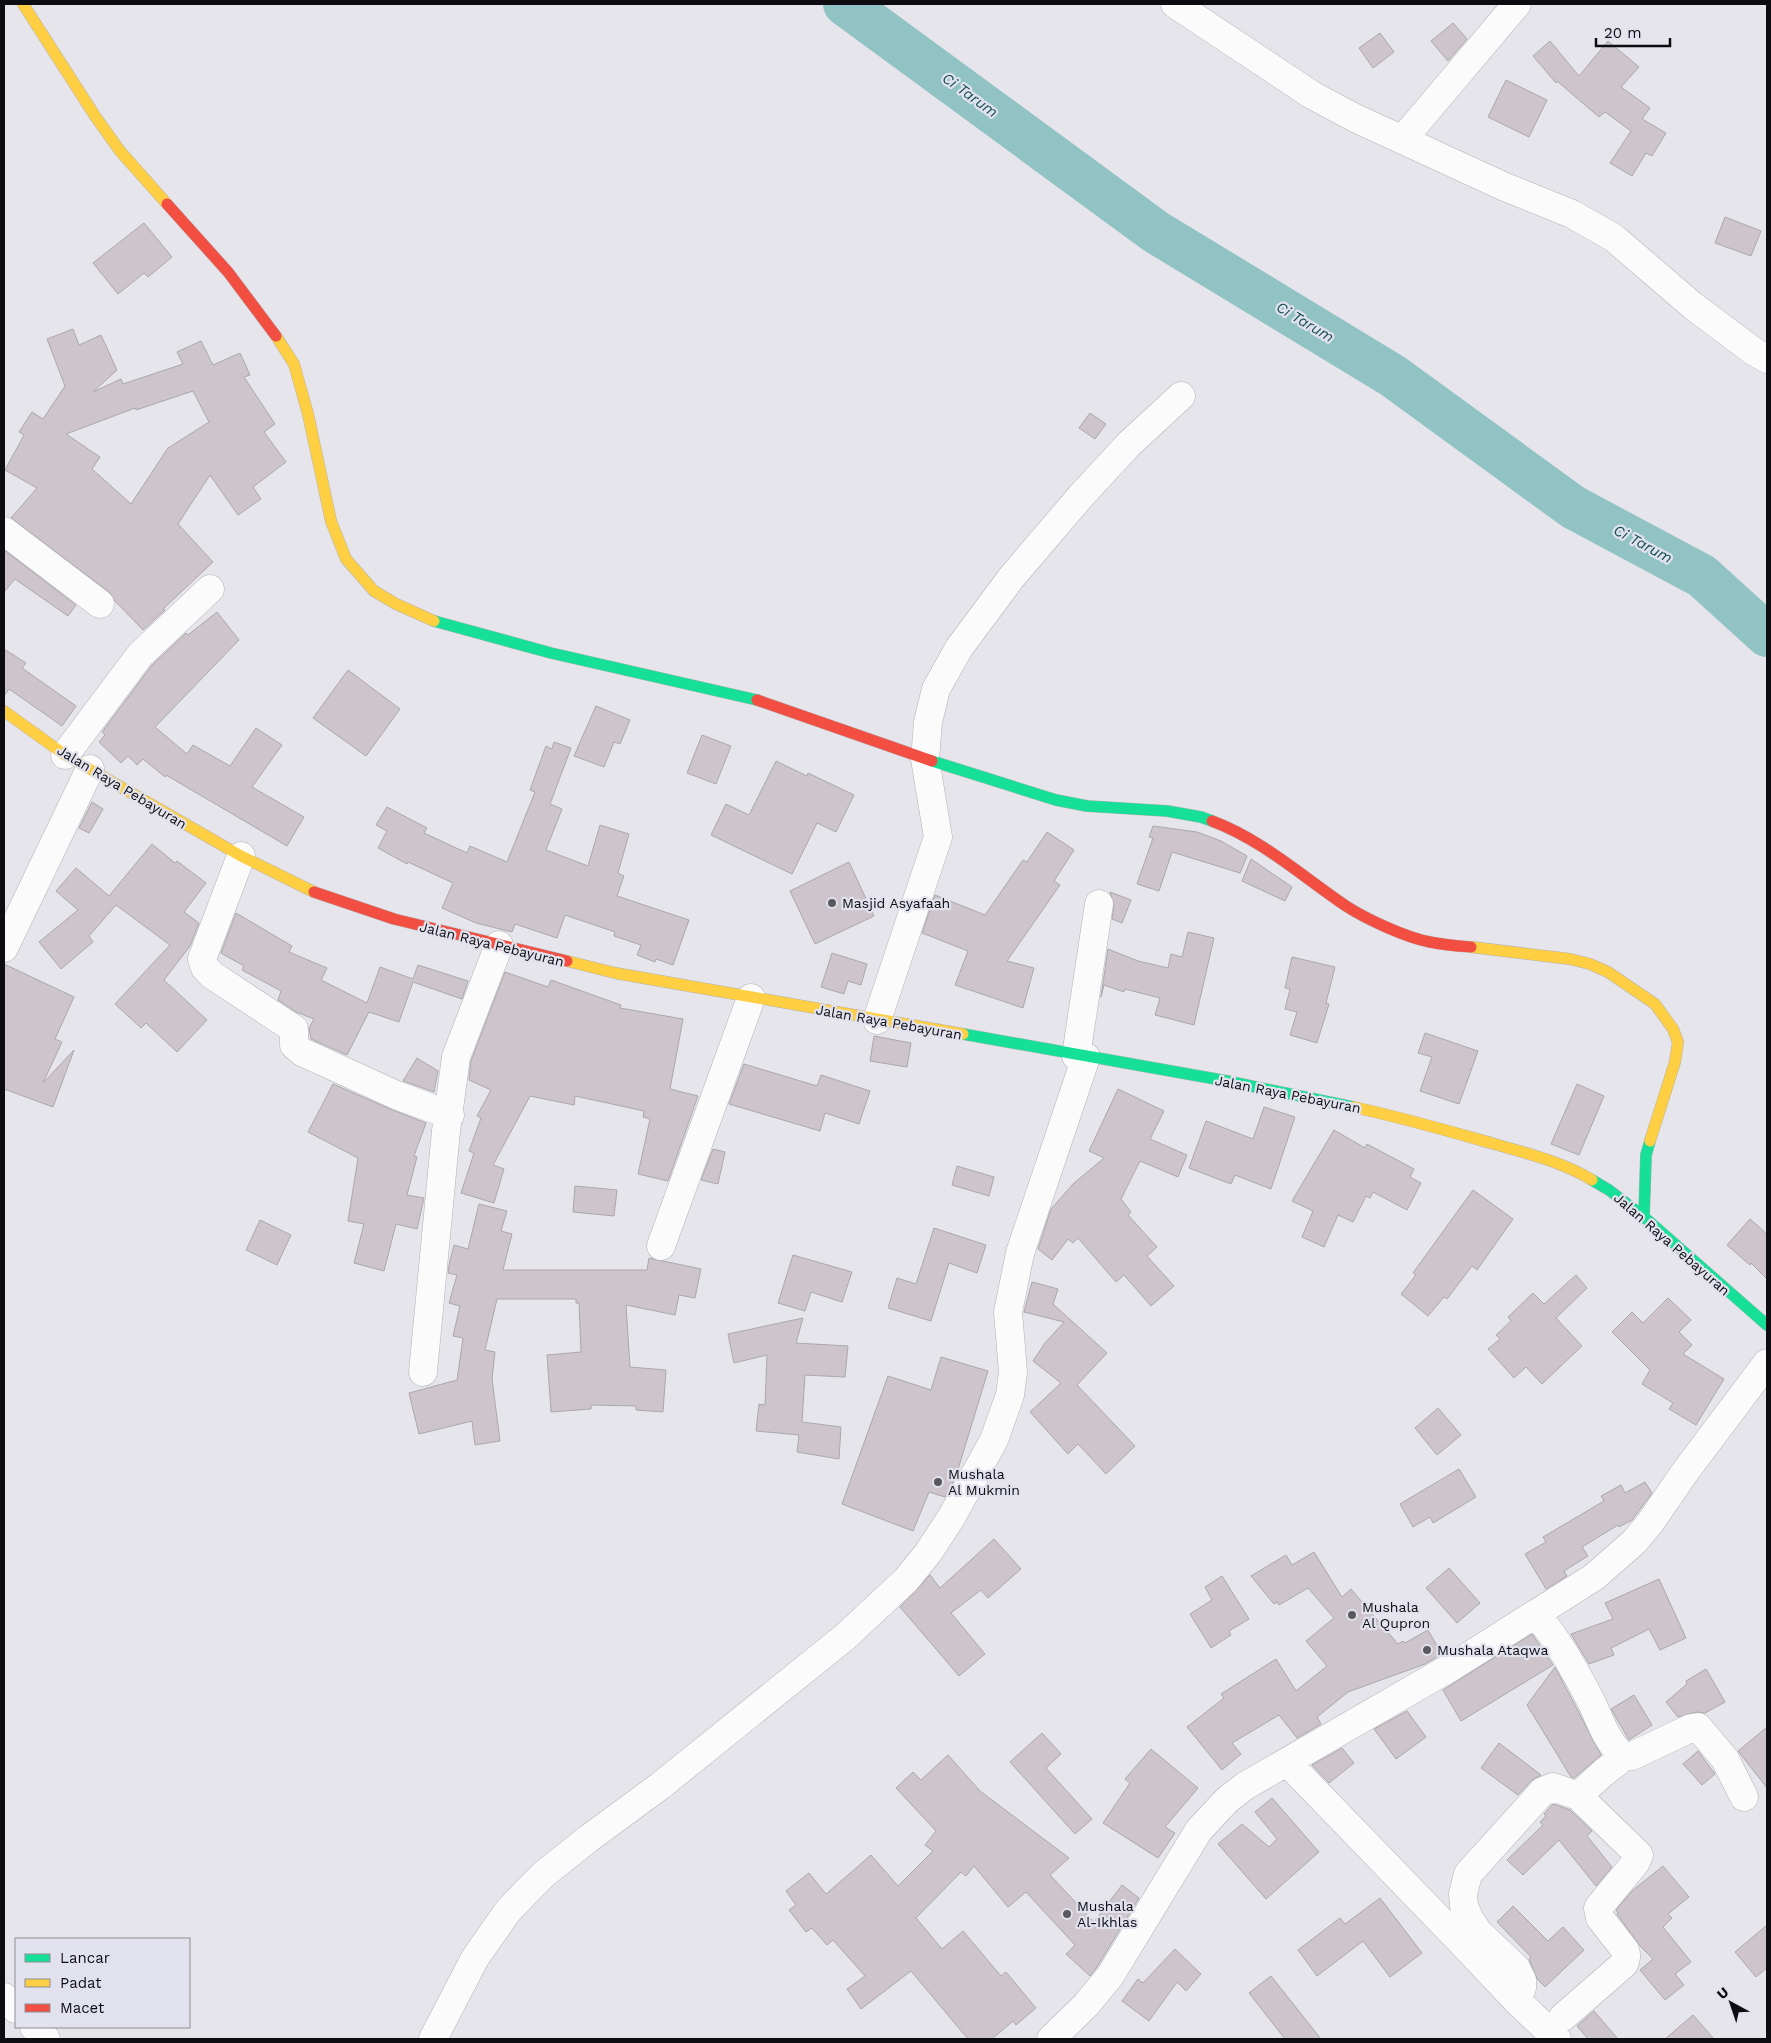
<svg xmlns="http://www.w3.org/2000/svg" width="1771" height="2043" viewBox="0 0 1771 2043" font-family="'Work Sans',sans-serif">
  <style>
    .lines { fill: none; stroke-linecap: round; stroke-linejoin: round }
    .river { stroke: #92c3c4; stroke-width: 44 }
    .building { fill: #cdc4cc; stroke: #aba8ac; fill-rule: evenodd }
    .street-casing { stroke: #b2b2b6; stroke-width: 29 }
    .fast-casing { stroke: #b2b2b6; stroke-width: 12 }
    .slow-casing { stroke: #b2b2b6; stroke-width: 12 }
    .jam-casing { stroke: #b2b2b6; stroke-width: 12 }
    .street { stroke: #fbfbfc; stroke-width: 28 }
    .fast { stroke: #16e098; stroke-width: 11 }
    .slow { stroke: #ffcf43; stroke-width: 11 }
    .jam { stroke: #f24e42; stroke-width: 11 }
    .poi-dot { fill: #59595d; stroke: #e2e2ee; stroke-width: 2 }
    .labels { text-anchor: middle; stroke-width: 4.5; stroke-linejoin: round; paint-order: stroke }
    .street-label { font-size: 14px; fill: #0d0d11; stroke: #e2e2ee }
    .poi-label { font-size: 14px; fill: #0d0d11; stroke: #e2e2ee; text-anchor: start }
    .water-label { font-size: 15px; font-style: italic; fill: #124f50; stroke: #e2e2ee }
  </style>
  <rect width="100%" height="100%" fill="#e5e5eb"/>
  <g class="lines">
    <!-- river -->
    <path class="river" d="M 845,4 L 1156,232 L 1393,376 L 1573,507 L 1702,576 L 1767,635"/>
  </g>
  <!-- building -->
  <path class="building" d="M 1453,23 L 1467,39 L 1448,61 L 1431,41 Z
    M 1380,33 L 1394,52 L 1373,68 L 1359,48 Z
    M 1550,41 L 1579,76 L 1608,41 L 1639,67 L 1621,87 L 1650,108 L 1642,119 L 1666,133 L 1652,156 L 1646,153 L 1632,176 L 1610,163 L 1631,131 L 1605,112 L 1599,117 L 1557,81 L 1556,83 L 1533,56 Z
    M 1506,80 L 1547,100 L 1529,137 L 1488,117 Z
    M 1725,217 L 1761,231 L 1751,256 L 1715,243 Z
    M 144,223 L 172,257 L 148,277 L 144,273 L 118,294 L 93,263 Z
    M 73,329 L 79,345 L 101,335 L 117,370 L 93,392 L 121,379 L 123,384 L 183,364 L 177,352 L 201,341 L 213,365 L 240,353 L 250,375 L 244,377 L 275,424 L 264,432 L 286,462 L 253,487 L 261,499 L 238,515 L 210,475 L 178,524 L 213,562 L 163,609 L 165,610 L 143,630 L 115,601 L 109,592 L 11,518 L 37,488 L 5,470 L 24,435 L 19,432 L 32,412 L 43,419 L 65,386 L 47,339 ZM 193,391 L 209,422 L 168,448 L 131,504 L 92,469 L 100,457 L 66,434 L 135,408 L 136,410 Z
    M 1090,413 L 1106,424 L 1095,439 L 1079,428 Z
    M 4,550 L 76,605 L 68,616 L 15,579 L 4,592 Z
    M 217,612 L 239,640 L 155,727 L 187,754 L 193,745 L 230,766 L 256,728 L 282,745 L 252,787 L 304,817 L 287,846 L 166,775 L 165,777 L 143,759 L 137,765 L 128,756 L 121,763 L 99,742 L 105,735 L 102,732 L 152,665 L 186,633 L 188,635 Z
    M 4,649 L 26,663 L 22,668 L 76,706 L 62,726 L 9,689 L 4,696 Z
    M 348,670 L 400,709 L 366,756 L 313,718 Z
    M 596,706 L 630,720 L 620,744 L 614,742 L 604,767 L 574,756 Z
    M 702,735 L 731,746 L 716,784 L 687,773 Z
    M 554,742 L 571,748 L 550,804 L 562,809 L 546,850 L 588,866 L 600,825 L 629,834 L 618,873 L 624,876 L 617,896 L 689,920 L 673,965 L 656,959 L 655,962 L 637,955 L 641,945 L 614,936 L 615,932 L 565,915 L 557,938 L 515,924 L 512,932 L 476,923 L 442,908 L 453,883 L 408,862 L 407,864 L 378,848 L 387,831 L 376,825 L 387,807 L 427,828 L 424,833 L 467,853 L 470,846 L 507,862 L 535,792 L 530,790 L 546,746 L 552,749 Z
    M 776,761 L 807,776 L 808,773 L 854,795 L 836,832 L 817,823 L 792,874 L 711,835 L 726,804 L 749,815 Z
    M 92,802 L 103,809 L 89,833 L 79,828 Z
    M 1153,826 L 1197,832 L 1221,841 L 1247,856 L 1240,873 L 1172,852 L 1159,891 L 1137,884 L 1153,838 L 1149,837 Z
    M 1047,832 L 1074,850 L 1054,881 L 1060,885 L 1007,961 L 1034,968 L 1023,1008 L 955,985 L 968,951 L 922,933 L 935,895 L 985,915 L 1023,860 L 1027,862 Z
    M 152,844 L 175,863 L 177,861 L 206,883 L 184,912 L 199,923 L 190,946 L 164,980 L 207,1020 L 177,1052 L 146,1023 L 141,1028 L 115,1004 L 170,945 L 116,905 L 89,936 L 93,942 L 61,969 L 39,942 L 78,910 L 56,891 L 76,868 L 109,896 Z
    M 1251,859 L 1292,887 L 1285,901 L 1242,881 Z
    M 849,862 L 874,916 L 815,944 L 790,891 Z
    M 1110,892 L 1131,900 L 1122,923 L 1112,919 L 1114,906 Z
    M 236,913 L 292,946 L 289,952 L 327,968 L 321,980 L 367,1003 L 380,967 L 413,979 L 418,965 L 468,981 L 462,999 L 413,982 L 399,1022 L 369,1012 L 347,1055 L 311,1039 L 309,1028 L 314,1019 L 296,1012 L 278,1000 L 281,991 L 242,970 L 244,966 L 221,953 Z
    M 1188,932 L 1214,938 L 1194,1025 L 1155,1015 L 1160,998 L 1125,989 L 1124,992 L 1104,985 L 1101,997 L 1108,949 L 1138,961 L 1168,968 L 1171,954 L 1182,957 Z
    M 832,953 L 867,964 L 861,985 L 848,981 L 844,994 L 821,987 Z
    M 1292,957 L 1335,967 L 1326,1003 L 1329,1004 L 1317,1043 L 1290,1035 L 1297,1012 L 1285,1009 L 1290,989 L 1285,988 Z
    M 4,964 L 74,997 L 55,1039 L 62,1042 L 43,1083 L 74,1050 L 53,1107 L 4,1089 Z
    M 505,972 L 548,987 L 551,980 L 621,1005 L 620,1008 L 683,1019 L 670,1089 L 698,1096 L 668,1181 L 638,1174 L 650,1119 L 643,1117 L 644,1111 L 575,1096 L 574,1105 L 530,1096 L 493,1165 L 504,1169 L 494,1203 L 461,1193 L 474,1153 L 469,1151 L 481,1118 L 477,1116 L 491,1090 L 469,1080 L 471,1061 Z
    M 1425,1033 L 1478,1051 L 1459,1104 L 1420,1091 L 1432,1057 L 1418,1053 Z
    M 874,1036 L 911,1043 L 907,1067 L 870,1061 Z
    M 417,1058 L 438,1071 L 434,1092 L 403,1081 Z
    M 744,1064 L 817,1086 L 821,1075 L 870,1091 L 859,1124 L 825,1113 L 820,1131 L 729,1104 Z
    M 333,1084 L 390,1109 L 426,1123 L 414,1156 L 417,1157 L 407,1195 L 424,1198 L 417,1229 L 396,1224 L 384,1271 L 354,1263 L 364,1224 L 348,1221 L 358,1158 L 308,1132 Z
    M 1577,1084 L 1604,1096 L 1579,1155 L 1551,1144 Z
    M 1118,1089 L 1164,1111 L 1150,1139 L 1187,1155 L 1178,1177 L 1140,1161 L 1121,1199 L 1131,1212 L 1128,1215 L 1157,1247 L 1147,1256 L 1174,1286 L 1151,1306 L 1124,1275 L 1116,1282 L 1078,1238 L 1073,1243 L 1068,1239 L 1052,1260 L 1038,1249 L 1051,1209 L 1073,1184 L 1104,1158 L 1089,1151 Z
    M 1264,1107 L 1295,1117 L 1271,1189 L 1235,1175 L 1231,1184 L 1189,1168 L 1206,1121 L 1253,1139 Z
    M 1334,1130 L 1365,1148 L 1367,1144 L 1414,1169 L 1410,1177 L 1421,1183 L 1407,1210 L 1373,1192 L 1370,1198 L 1366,1196 L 1353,1222 L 1338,1215 L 1324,1247 L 1302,1237 L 1313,1211 L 1292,1201 Z
    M 713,1149 L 725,1152 L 718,1184 L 701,1180 Z
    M 957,1166 L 994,1177 L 989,1196 L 952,1185 Z
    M 575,1186 L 617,1190 L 614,1216 L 573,1212 Z
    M 1473,1190 L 1513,1219 L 1477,1270 L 1472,1266 L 1447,1299 L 1444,1297 L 1428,1316 L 1401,1294 L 1416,1275 L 1413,1273 Z
    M 479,1204 L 507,1211 L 501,1231 L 512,1234 L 503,1270 L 647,1270 L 649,1258 L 701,1269 L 695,1298 L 679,1295 L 675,1315 L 626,1305 L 630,1367 L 666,1370 L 663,1412 L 636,1410 L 636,1406 L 591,1405 L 591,1409 L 551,1412 L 547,1355 L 581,1352 L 579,1303 L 576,1303 L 576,1299 L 497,1299 L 485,1350 L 495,1352 L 492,1379 L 500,1441 L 475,1445 L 472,1421 L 419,1434 L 409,1393 L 457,1380 L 463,1338 L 453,1336 L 460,1306 L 449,1303 L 457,1275 L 448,1273 L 449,1265 L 454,1245 L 468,1249 Z
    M 1750,1219 L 1767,1234 L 1767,1279 L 1751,1263 L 1750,1265 L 1727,1245 Z
    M 260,1220 L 291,1235 L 277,1265 L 246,1250 Z
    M 934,1228 L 986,1245 L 977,1273 L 949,1263 L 931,1321 L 888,1308 L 897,1278 L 916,1284 Z
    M 793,1255 L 852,1272 L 842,1302 L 811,1292 L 805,1311 L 778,1303 Z
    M 1576,1275 L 1587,1288 L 1556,1318 L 1582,1346 L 1542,1384 L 1526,1367 L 1514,1378 L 1488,1349 L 1500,1339 L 1496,1335 L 1511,1321 L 1508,1317 L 1533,1293 L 1544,1304 Z
    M 1032,1282 L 1058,1289 L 1053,1304 L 1107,1353 L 1077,1385 L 1135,1446 L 1106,1474 L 1078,1444 L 1068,1454 L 1030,1412 L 1061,1383 L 1033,1361 L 1045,1343 L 1064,1322 L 1024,1312 Z
    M 1668,1298 L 1691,1320 L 1679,1332 L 1692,1345 L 1683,1354 L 1724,1379 L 1696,1425 L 1669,1409 L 1673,1403 L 1642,1384 L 1650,1370 L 1612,1332 L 1632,1312 L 1643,1323 Z
    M 803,1318 L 796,1343 L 848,1346 L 845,1377 L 805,1375 L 802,1422 L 841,1427 L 839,1459 L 797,1452 L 799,1435 L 756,1431 L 759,1404 L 765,1405 L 767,1355 L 734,1363 L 728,1334 Z
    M 941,1357 L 988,1371 L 956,1476 L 945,1497 L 929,1492 L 913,1531 L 842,1504 L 888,1376 L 931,1390 Z
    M 1438,1408 L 1461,1435 L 1437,1455 L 1415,1428 Z
    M 1459,1469 L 1476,1497 L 1433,1523 L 1430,1517 L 1413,1527 L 1400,1504 Z
    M 1645,1482 L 1652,1493 L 1632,1520 L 1619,1527 L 1618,1525 L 1582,1547 L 1588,1556 L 1564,1571 L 1567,1576 L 1546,1589 L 1525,1554 L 1546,1542 L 1543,1537 L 1604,1501 L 1601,1496 L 1621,1485 L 1625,1493 Z
    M 994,1539 L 1021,1569 L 988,1598 L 981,1590 L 951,1613 L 985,1654 L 959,1676 L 900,1607 L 930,1575 L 940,1588 Z
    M 1314,1552 L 1342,1597 L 1351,1589 L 1398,1644 L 1403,1641 L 1405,1643 L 1428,1630 L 1442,1654 L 1425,1664 L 1348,1692 L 1317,1717 L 1321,1724 L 1297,1738 L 1279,1715 L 1232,1743 L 1241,1754 L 1222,1770 L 1187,1727 L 1224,1698 L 1221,1694 L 1276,1659 L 1296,1691 L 1327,1666 L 1306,1641 L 1334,1618 L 1308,1588 L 1279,1605 L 1277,1602 L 1274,1604 L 1251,1576 L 1286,1555 L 1292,1565 Z
    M 1449,1568 L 1480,1603 L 1457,1623 L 1426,1588 Z
    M 1222,1576 L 1249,1619 L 1229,1631 L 1231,1635 L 1211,1648 L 1190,1614 L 1212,1600 L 1205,1587 Z
    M 1659,1579 L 1686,1638 L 1660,1650 L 1649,1629 L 1611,1648 L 1614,1655 L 1589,1664 L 1571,1634 L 1613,1619 L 1605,1603 Z
    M 1532,1634 L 1553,1665 L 1461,1721 L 1443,1690 Z
    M 1555,1667 L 1601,1755 L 1574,1778 L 1571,1777 L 1527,1705 Z
    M 1706,1669 L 1725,1702 L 1705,1713 L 1696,1712 L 1678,1717 L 1666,1702 L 1687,1684 L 1686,1681 Z
    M 1634,1695 L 1652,1725 L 1629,1740 L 1611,1709 Z
    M 1407,1711 L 1426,1737 L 1396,1759 L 1374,1729 Z
    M 1767,1727 L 1767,1788 L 1738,1751 Z
    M 1042,1733 L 1061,1754 L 1046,1768 L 1092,1819 L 1075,1834 L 1010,1762 Z
    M 1499,1743 L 1541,1775 L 1532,1780 L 1518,1795 L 1481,1768 Z
    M 1342,1748 L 1354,1763 L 1329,1783 L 1312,1765 Z
    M 1151,1749 L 1198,1788 L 1165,1827 L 1175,1833 L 1158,1858 L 1103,1823 L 1130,1783 L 1125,1779 Z
    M 1698,1751 L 1715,1774 L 1702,1785 L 1683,1764 Z
    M 948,1755 L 980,1791 L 1069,1858 L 1050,1875 L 1094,1922 L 1122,1885 L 1139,1898 L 1097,1967 L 1090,1976 L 1066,1954 L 1075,1945 L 1026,1892 L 1008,1907 L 974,1866 L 966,1876 L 961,1872 L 916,1918 L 942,1949 L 963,1931 L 1001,1976 L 1006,1972 L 1036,2008 L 1016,2025 L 1013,2021 L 992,2039 L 968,2039 L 911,1971 L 861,2009 L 847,1989 L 865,1976 L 833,1940 L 827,1945 L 812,1928 L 806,1932 L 789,1910 L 796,1905 L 786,1891 L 809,1873 L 826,1894 L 871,1855 L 898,1886 L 933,1851 L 925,1845 L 936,1831 L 896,1788 L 913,1772 L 921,1780 Z
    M 1272,1798 L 1319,1852 L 1266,1899 L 1218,1844 L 1242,1824 L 1269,1847 L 1277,1839 L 1255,1812 Z
    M 1553,1804 L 1570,1810 L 1592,1831 L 1587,1836 L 1612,1867 L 1596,1886 L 1559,1840 L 1523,1875 L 1507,1860 L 1543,1825 L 1540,1822 L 1546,1816 L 1544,1814 Z
    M 1663,1866 L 1689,1897 L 1668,1914 L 1672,1918 L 1663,1927 L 1691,1962 L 1675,1974 L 1684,1985 L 1665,2000 L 1640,1970 L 1653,1959 L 1640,1946 L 1617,1914 L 1618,1913 L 1616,1910 L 1632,1891 Z
    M 1380,1898 L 1422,1953 L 1390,1977 L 1363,1941 L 1317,1976 L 1298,1950 L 1340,1918 L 1345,1924 Z
    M 1513,1906 L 1548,1941 L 1563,1927 L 1584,1950 L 1545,1987 L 1537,1979 L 1529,1959 L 1531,1957 L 1497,1922 Z
    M 1767,1925 L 1767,1968 L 1756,1977 L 1735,1952 Z
    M 1175,1949 L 1201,1974 L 1186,1991 L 1177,1982 L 1149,2021 L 1122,2001 L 1138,1979 L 1143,1983 Z
    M 1271,1976 L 1321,2039 L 1285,2039 L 1249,1993 Z
    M 1594,2011 L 1618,2039 L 1588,2039 L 1577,2026 Z
    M 1693,2015 L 1714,2039 L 1665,2039 Z"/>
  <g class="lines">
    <!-- street casing -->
    <g class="street-casing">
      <path id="street" d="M 1175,4 L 1312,95 L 1355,118 L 1505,187 L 1572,214 L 1614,238 L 1693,306 L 1753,351 L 1767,359
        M 1403,139 L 1517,4
        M 4,531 L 100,604
        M 65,755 L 140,655 L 210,589
        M 241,856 L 202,959 L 205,968 L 212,975 L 294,1029 L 294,1045 L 302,1052 L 396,1095 L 450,1115
        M 4,948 L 90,769
        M 877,1020 L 938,837 L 925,759 L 928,722 L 936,689 L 959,648 L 1011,578 L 1080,497 L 1129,444 L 1181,396
        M 1076,1056 L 1099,904
        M 661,1246 L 751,998
        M 423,1372 L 446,1131 L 456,1057 L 499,945
        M 1535,1614 C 1556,1635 1577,1674 1591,1701 C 1600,1720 1607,1743 1624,1757 L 1632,1756 L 1691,1728 L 1698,1727 L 1725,1759 L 1744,1797
        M 1287,1762 L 1467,1948 L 1516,2000 L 1557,2039
        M 4,1997 L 16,2009
        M 1516,2000 L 1522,1988 L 1522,1980 L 1516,1968 L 1479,1933 L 1470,1920 L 1464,1906 L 1463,1894 L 1468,1874 L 1543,1791 L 1553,1787 L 1578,1796 L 1603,1773 L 1624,1757
        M 1563,2017 L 1624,1964 C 1626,1959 1627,1956 1625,1950 L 1600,1918 L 1598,1908 L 1636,1862 L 1639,1855 L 1578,1796
        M 34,2027 L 46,2039
        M 433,2039 L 475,1958 L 508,1911 L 526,1892 L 544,1874 L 588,1839 L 660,1786 L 845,1637 L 906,1580 L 928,1553 L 951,1518 L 994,1440 L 1010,1395 L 1013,1372 L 1008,1312 L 1020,1253 L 1086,1057
        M 1051,2039 L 1086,2005 L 1110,1976 L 1199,1830 L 1227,1800 L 1245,1786 L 1453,1666 L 1594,1577 L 1634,1542 L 1650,1523 L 1685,1472 L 1767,1363"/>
    </g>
    <!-- fast casing -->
    <g class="fast-casing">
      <path id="fast" d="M 434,621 L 551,653 L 757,700
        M 932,761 L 1056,800 L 1087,806 L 1167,811 L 1201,817 L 1212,821
        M 963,1034 L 1227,1081 L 1353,1107
        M 1592,1180 L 1609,1190 L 1644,1217 L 1767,1325
        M 1644,1217 L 1646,1155 L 1650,1141"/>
    </g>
    <!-- slow casing -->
    <g class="slow-casing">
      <path id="slow" d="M 23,4 L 95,116 L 120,151 L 167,204
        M 276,336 L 294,364 L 308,414 L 331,521 L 346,559 L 374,591 L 396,604 L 434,621
        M 4,711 L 65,755 L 241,856 L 314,892
        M 1471,947 L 1570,959 L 1590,964 L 1608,972 L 1655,1004 L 1673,1029 L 1678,1042 L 1675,1062 L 1650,1141
        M 567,961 L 615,973 L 963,1034
        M 1353,1107 C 1400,1117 1445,1130 1491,1143 C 1525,1153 1561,1161 1592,1180"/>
    </g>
    <!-- jam casing -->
    <g class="jam-casing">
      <path id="jam" d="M 167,204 L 228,272 L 276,336
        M 757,700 L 932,761
        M 1212,821 C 1261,839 1303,877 1346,906 C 1366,919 1407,938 1430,942 C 1444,945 1458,946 1471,947
        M 314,892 L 394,919 L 567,961"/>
    </g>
    <!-- street -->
    <use href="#street" class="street"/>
    <!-- fast -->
    <use href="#fast" class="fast"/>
    <!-- slow -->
    <use href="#slow" class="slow"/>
    <!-- jam -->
    <use href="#jam" class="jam"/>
  </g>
  <!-- markers -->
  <g class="poi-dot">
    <circle cx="832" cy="903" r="5"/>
    <circle cx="938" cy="1482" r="5"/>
    <circle cx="1352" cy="1615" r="5"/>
    <circle cx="1427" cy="1650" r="5"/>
    <circle cx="1067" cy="1914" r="5"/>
  </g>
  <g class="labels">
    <!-- street labels -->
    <g class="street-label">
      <text transform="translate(122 787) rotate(31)" y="5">Jalan Raya Pebayuran</text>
      <text transform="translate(492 944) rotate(14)" y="5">Jalan Raya Pebayuran</text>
      <text transform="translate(889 1022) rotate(10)" y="5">Jalan Raya Pebayuran</text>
      <text transform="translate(1288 1094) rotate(11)" y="5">Jalan Raya Pebayuran</text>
      <text transform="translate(1672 1244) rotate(41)" y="5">Jalan Raya Pebayuran</text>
    </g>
    <!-- poi labels -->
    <g class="poi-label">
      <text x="842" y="908">Masjid Asyafaah</text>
      <text x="948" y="1479">Mushala<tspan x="948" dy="16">Al Mukmin</tspan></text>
      <text x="1362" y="1612">Mushala<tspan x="1362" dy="16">Al Qupron</tspan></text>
      <text x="1437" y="1655">Mushala Ataqwa</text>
      <text x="1077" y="1911">Mushala<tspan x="1077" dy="16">Al-Ikhlas</tspan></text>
    </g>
    <!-- water labels -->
    <g class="water-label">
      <text transform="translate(970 95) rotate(36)" y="5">Ci Tarum</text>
      <text transform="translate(1305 322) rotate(31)" y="5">Ci Tarum</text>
      <text transform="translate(1643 544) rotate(28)" y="5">Ci Tarum</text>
    </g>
  </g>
  <!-- border -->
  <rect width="1771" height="2043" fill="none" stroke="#0d0d11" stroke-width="10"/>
  <!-- legend -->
  <rect x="15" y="1938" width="175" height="90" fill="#e2e2ee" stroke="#8d8d96"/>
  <rect x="25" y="1954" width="25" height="8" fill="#16e098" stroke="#8d8d96"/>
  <text x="60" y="1963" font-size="15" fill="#0d0d11">Lancar</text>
  <rect x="25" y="1979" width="25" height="8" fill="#ffcf43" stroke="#8d8d96"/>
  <text x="60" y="1988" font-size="15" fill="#0d0d11">Padat</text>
  <rect x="25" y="2004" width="25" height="8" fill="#f24e42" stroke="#8d8d96"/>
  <text x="60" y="2013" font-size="15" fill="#0d0d11">Macet</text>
  <!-- north arrow -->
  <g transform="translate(1731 2003) rotate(320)" stroke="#e2e2ee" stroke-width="4" paint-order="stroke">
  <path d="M0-4L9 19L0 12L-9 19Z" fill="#0d0d11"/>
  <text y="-8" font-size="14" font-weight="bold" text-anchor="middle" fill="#0d0d11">U</text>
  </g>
  <!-- scale -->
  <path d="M1596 38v8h74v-8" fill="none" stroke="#0d0d11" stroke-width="2.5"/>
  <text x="1604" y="38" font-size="15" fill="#0d0d11" stroke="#e2e2ee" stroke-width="4" paint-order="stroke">20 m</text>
</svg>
